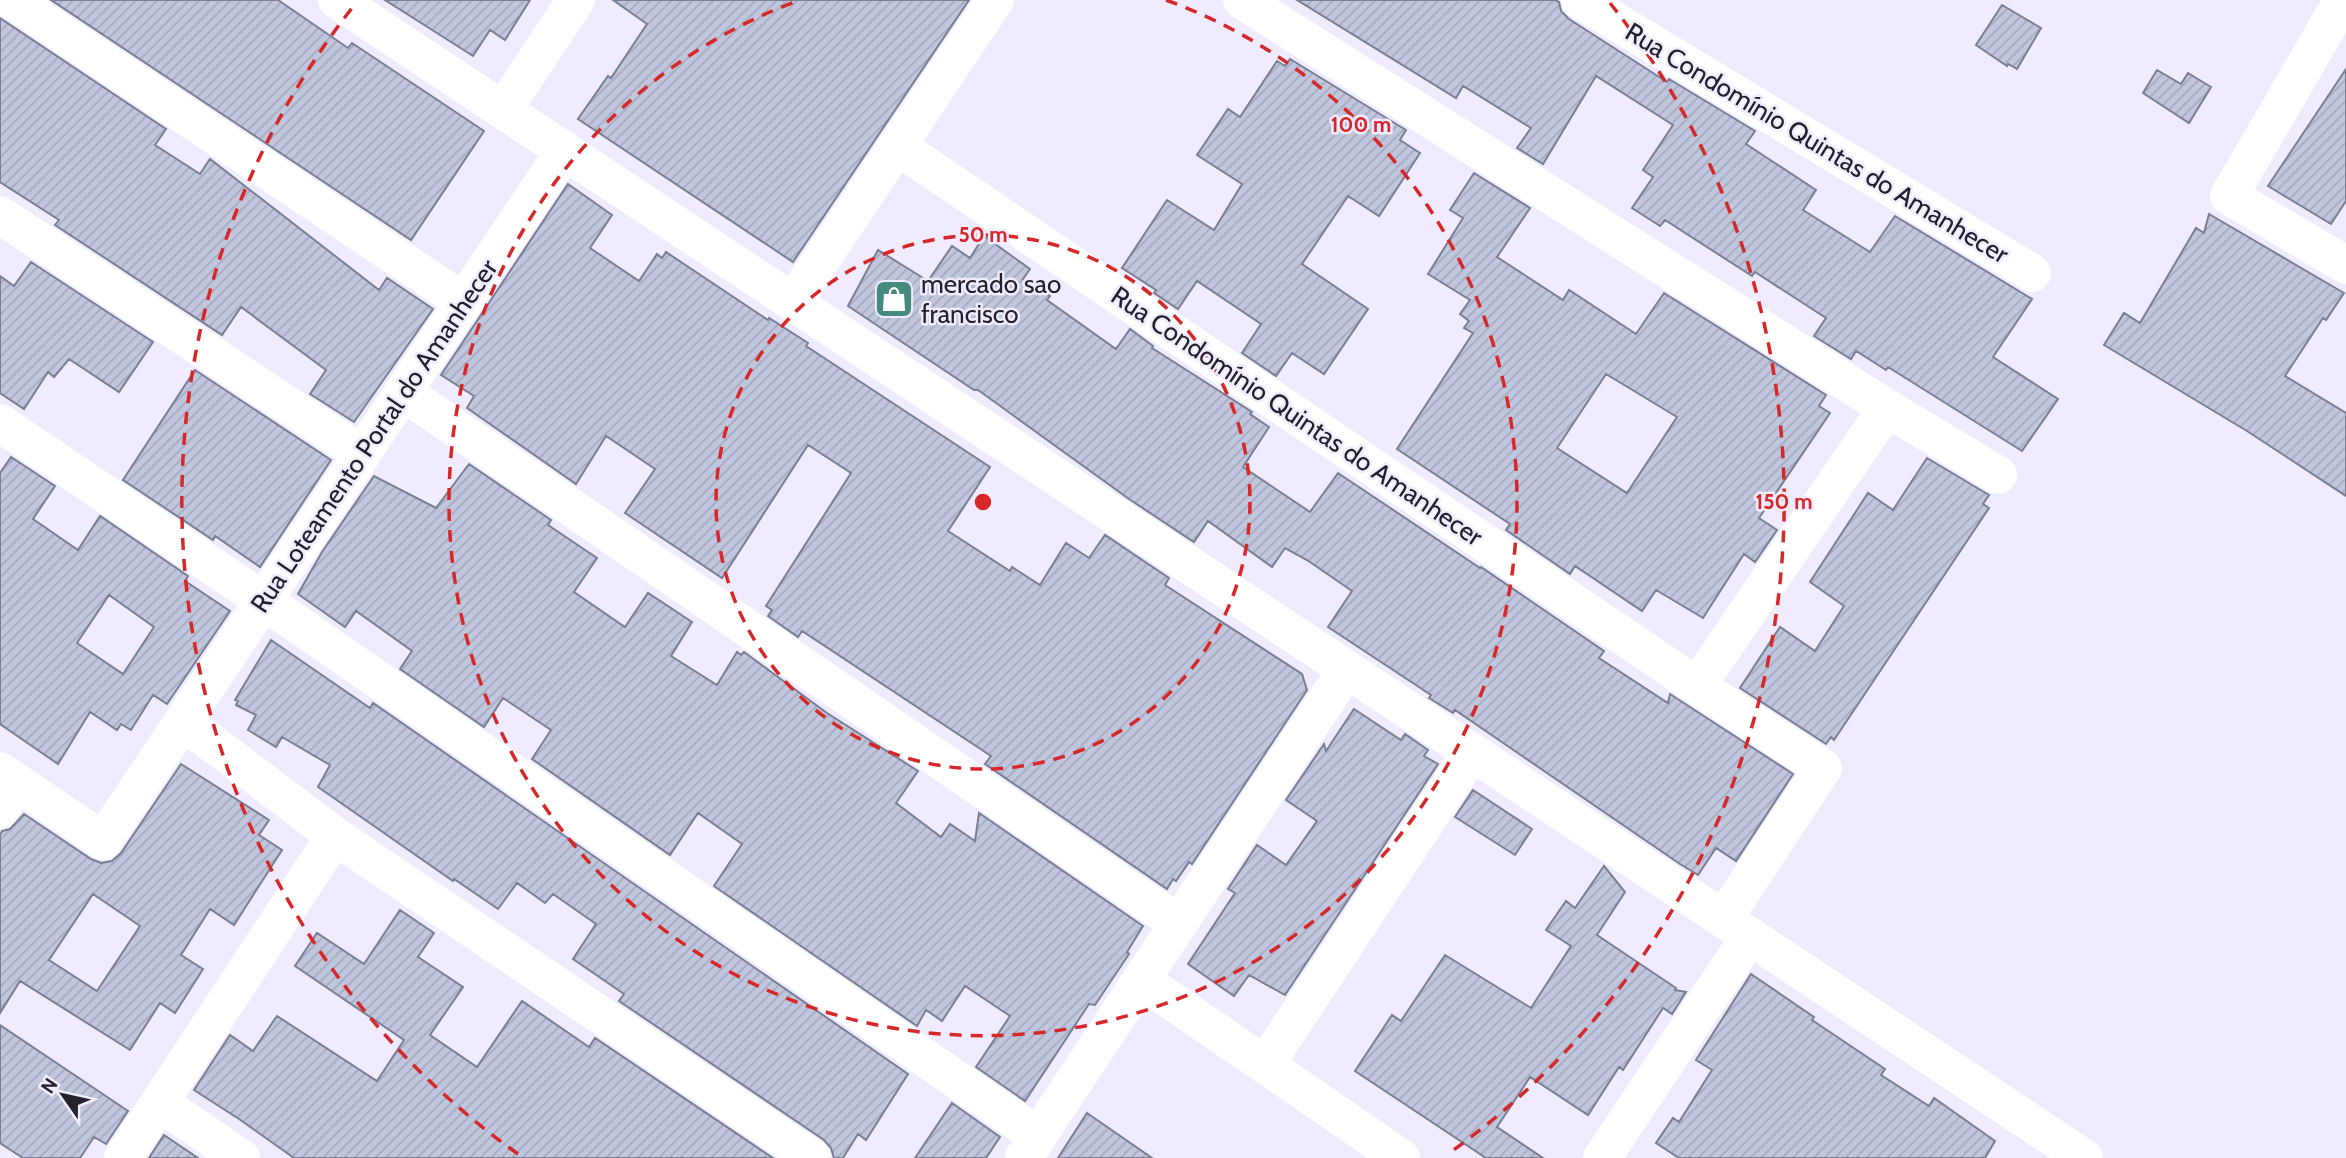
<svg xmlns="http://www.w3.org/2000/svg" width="2346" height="1158" viewBox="0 0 2346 1158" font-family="Cabin,sans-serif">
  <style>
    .building { fill: url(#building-hatch); stroke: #797f94; stroke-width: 2; fill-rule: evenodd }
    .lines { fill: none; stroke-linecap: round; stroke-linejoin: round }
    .minor { stroke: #fff; stroke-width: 38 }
    .ring { fill: none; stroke: #d62828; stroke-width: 3.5; stroke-dasharray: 12 9 }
    .labels { text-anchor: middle; stroke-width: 5; stroke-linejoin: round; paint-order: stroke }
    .street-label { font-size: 26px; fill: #24212a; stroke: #f0ebff }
    .poi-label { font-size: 26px; fill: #24212a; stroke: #f0ebff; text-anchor: start }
    .centre { fill: #d62828; stroke: #f0ebff; stroke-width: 3.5 }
    .ring-label { font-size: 21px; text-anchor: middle; font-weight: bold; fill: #d62828; stroke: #f0ebff; stroke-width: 5; stroke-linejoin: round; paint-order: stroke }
  </style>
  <defs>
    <pattern id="building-hatch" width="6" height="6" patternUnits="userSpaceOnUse" patternTransform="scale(1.75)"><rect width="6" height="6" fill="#c0c6dd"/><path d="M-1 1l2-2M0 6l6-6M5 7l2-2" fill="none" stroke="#a5aabe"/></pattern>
  </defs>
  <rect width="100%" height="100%" fill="#f0ebff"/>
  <!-- building -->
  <path class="building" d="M 51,0 L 278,0 L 348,48 L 352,43 L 484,131 L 411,240 Z
    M 385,0 L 530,0 L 505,40 L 490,30 L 473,56 Z
    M 613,0 L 969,0 L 793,262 L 578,119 L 608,76 L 611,78 L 647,24 Z
    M 1297,0 L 1555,0 L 1559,2 L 1561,11 L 1569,19 L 1667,82 L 1669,79 L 1755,131 L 1746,144 L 1816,190 L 1803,210 L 1870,252 L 1895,216 L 2032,299 L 1993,357 L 2058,399 L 2022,451 L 1888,367 L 1886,370 L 1856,351 L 1851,359 L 1814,336 L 1826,318 L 1755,272 L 1752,276 L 1665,220 L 1660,226 L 1632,208 L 1653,177 L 1643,170 L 1673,125 L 1596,76 L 1543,164 L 1517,148 L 1531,128 L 1463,86 L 1456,98 Z
    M 2002,5 L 2041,28 L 2017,69 L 2008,64 L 2007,66 L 1976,45 Z
    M 0,18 L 166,129 L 155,145 L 200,174 L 210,159 L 379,290 L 387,278 L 433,309 L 354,422 L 310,394 L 326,370 L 241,307 L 222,335 L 55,225 L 59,220 L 0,182 Z
    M 1290,59 L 1406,130 L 1400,140 L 1420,153 L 1379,216 L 1348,196 L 1302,264 L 1368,309 L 1324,374 L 1292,353 L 1276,376 L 1242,353 L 1261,324 L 1197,281 L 1178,309 L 1154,293 L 1156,290 L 1122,268 L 1167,200 L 1214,230 L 1242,184 L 1197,155 L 1228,109 L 1240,117 L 1277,61 L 1285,66 Z
    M 2346,69 L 2346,201 L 2331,224 L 2268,186 Z
    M 2157,70 L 2181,84 L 2188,73 L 2211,87 L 2189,123 L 2143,93 Z
    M 1474,173 L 1530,208 L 1497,257 L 1563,300 L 1569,290 L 1636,334 L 1664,293 L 1826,395 L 1819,406 L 1830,413 L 1759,518 L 1777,530 L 1755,562 L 1744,554 L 1703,618 L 1656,590 L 1642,611 L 1575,566 L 1570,574 L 1506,530 L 1510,524 L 1397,449 L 1473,333 L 1464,328 L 1469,321 L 1460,314 L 1470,300 L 1428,274 L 1463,218 L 1450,210 ZM 1606,374 L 1677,417 L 1627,493 L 1557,448 Z
    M 568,184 L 612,215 L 590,248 L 639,281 L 657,254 L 662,258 L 666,252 L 768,320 L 769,318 L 808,343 L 806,346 L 990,467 L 948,531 L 1010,571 L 1012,567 L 1040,585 L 1066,543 L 1089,558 L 1105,535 L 1169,578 L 1165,585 L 1302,674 L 1307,690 L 1192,864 L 1189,862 L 1176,881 L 1173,879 L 1167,889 L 985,764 L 991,756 L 802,631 L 798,637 L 768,616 L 772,610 L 766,606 L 851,473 L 808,445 L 722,578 L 625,513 L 655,469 L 606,436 L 576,484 L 467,408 L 474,396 L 441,375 Z
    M 2209,214 L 2344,293 L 2326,320 L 2323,318 L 2285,376 L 2346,413 L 2346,496 L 2247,431 L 2104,345 L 2124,313 L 2140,323 L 2196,228 L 2204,233 Z
    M 984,236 L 1030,269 L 1023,279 L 1050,296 L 1047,300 L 1116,349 L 1130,329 L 1153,346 L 1152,348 L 1252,412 L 1250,414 L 1269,427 L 1243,467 L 1310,512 L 1338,473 L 1480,568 L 1481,567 L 1604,651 L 1599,658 L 1668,703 L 1670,694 L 1793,774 L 1736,861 L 1716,848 L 1698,875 L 1680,864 L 1455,710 L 1453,713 L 1429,698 L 1431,695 L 1328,627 L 1352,591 L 1307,560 L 1285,548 L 1272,567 L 1208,521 L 1194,542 L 1129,499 L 978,390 L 974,390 L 848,306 L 878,250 L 928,281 L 952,246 L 970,258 Z
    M 31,262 L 153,342 L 119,392 L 69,359 L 54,377 L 48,372 L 24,409 L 0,393 L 0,276 L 14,286 Z
    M 195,370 L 331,460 L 260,567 L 215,536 L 213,540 L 123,480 Z
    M 11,457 L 55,486 L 33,519 L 78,550 L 100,516 L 188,576 L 185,581 L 230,611 L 167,704 L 153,695 L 131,730 L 121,724 L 117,730 L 90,712 L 58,764 L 0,724 L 0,473 ZM 109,595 L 154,627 L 123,674 L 77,643 Z
    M 1927,458 L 1989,495 L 1983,504 L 1989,508 L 1834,740 L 1831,737 L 1826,744 L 1740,688 L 1780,627 L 1815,651 L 1844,606 L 1810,582 L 1868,493 L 1893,510 Z
    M 469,464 L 551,520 L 548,525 L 597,558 L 574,592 L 625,627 L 648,593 L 692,622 L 671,656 L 717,685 L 737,652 L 741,655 L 744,652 L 827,713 L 918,771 L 896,803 L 941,837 L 950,824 L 975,841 L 979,813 L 1143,926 L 1127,952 L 1129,954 L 1095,1005 L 1089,1004 L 1025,1101 L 976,1067 L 1010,1016 L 965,986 L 942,1021 L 926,1010 L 917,1026 L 714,886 L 742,844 L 698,813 L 670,855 L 532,759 L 551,730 L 503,698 L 484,727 L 400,669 L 412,651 L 356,611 L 345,627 L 298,594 L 322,552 L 374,476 L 436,508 Z
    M 271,640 L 370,708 L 373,703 L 908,1074 L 866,1140 L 858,1134 L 843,1158 L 834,1158 L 831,1148 L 824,1140 L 619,1001 L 624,994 L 573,959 L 596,924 L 553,894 L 545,903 L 517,883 L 498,909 L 454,879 L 453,881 L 318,787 L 330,765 L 282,737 L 276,747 L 248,730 L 256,715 L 236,705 L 238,701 L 235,700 Z
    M 1354,709 L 1401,740 L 1405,734 L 1428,750 L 1424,756 L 1438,764 L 1285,995 L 1249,975 L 1234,996 L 1188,964 L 1235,893 L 1228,889 L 1257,845 L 1286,865 L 1317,821 L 1286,800 L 1324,744 L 1326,751 Z
    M 181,764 L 269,820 L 259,835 L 282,850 L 234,925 L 210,909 L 181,955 L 203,969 L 175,1013 L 160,1003 L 130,1050 L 20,981 L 0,1013 L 0,835 L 2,831 L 10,829 L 24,814 L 91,859 L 101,863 L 112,861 L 121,853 ZM 93,894 L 140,926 L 97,991 L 49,960 Z
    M 1473,790 L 1532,829 L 1515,855 L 1455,817 Z
    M 1604,866 L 1625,892 L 1597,935 L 1676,988 L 1675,990 L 1686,992 L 1672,1014 L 1663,1008 L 1623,1070 L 1619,1067 L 1588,1115 L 1530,1077 L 1497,1127 L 1543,1158 L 1486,1158 L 1355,1071 L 1392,1015 L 1401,1021 L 1445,955 L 1531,1008 L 1571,946 L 1546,930 L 1566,901 L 1575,908 Z
    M 400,910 L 434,933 L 418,957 L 463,987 L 430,1035 L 477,1067 L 522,1001 L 589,1047 L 595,1038 L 773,1158 L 294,1158 L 239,1119 L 194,1090 L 230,1035 L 253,1051 L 277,1016 L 377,1081 L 404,1040 L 295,966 L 317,933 L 364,964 Z
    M 1751,974 L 1814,1017 L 1812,1020 L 1885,1069 L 1881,1075 L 1929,1106 L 1934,1098 L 1995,1141 L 1985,1158 L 1679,1158 L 1656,1143 L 1673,1118 L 1679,1122 L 1712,1070 L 1696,1060 Z
    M 0,1025 L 128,1111 L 106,1144 L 94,1137 L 80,1158 L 23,1158 L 0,1143 Z
    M 952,1103 L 1000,1137 L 986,1158 L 915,1158 Z
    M 1087,1113 L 1152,1158 L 1058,1158 Z
    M 164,1135 L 198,1158 L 149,1158 Z"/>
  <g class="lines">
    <!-- minor -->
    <path class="minor" d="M 12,0 L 464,302
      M 337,0 L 2084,1158
      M 1242,0 L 1887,408 L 1998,475
      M 1580,0 L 2032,273
      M 2343,0 L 2229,196 L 2346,265
      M 503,110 L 576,0
      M 897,146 L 1697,686 L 1823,768 L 1724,918
      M 0,215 L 362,454
      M 793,302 L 995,0
      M 403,392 L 1179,924
      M 0,423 L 264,601 L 1038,1136
      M 1697,686 L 1887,408
      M 183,721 L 335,836 L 812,1158
      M 0,771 L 103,841 L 565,150
      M 0,810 L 18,783
      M 1141,980 L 1401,1158
      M 1265,1065 L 1472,752
      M 160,1103 L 241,1158
      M 1024,1157 L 1347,669
      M 123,1158 L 335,836
      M 1602,1158 L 1750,936"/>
  </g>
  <!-- distance rings -->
  <g class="ring">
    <circle cx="983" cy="502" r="267"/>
    <path d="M1166 0A534 534 0 1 1 800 0"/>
    <path d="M518 1154A801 801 0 0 1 356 3M1610 3A801 801 0 0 1 1448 1154"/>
  </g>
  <!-- icons -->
  <defs>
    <g id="shop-square" transform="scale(2.0125)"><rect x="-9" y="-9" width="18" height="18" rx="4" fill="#468a7e" stroke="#f0ebff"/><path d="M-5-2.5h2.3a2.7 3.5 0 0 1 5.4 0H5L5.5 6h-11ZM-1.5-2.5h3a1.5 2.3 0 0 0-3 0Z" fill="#fff"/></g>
  </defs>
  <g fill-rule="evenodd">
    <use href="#shop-square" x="894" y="299"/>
  </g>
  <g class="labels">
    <!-- street labels -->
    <g class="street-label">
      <text transform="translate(1817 143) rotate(31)" y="9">Rua Condomínio Quintas do Amanhecer</text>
      <text transform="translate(1297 416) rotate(34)" y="9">Rua Condomínio Quintas do Amanhecer</text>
      <text transform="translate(374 436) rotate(-56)" y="9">Rua Loteamento Portal do Amanhecer</text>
    </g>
    <!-- poi labels -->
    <g class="poi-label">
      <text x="921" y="293">mercado sao<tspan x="921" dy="30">francisco</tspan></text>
    </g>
  </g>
  <circle cx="983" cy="502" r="10" class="centre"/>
  <g class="ring-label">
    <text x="1361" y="132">100 m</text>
    <text x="983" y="242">50 m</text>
    <text x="1784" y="509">150 m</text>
  </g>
  <!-- north arrow -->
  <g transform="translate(63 1095) rotate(304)" stroke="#f0ebff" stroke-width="5" paint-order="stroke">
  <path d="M0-5L12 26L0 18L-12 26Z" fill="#24212a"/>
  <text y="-10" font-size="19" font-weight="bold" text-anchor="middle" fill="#24212a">N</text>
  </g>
</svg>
